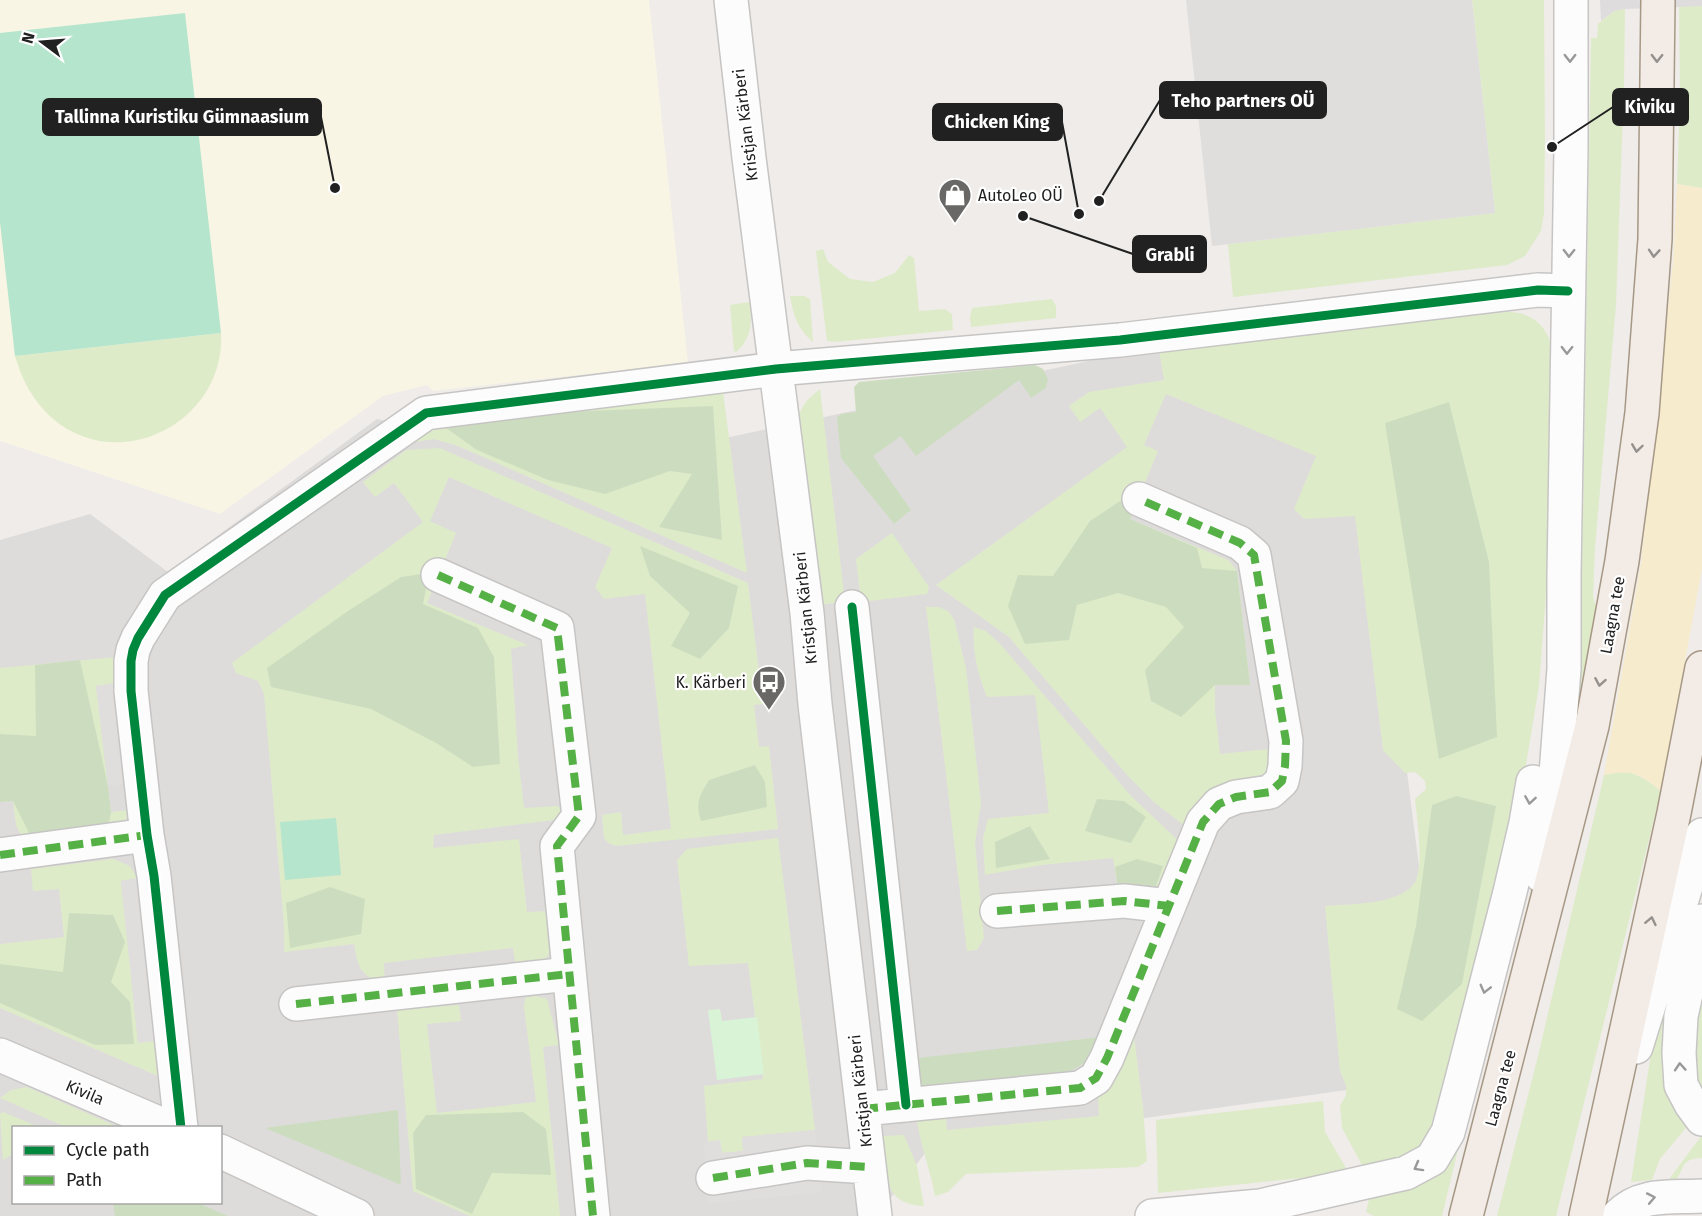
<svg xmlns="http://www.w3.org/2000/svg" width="1702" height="1216" viewBox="0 0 1702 1216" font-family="'Fira Sans',sans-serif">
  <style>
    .residential { fill: #dedcdb; fill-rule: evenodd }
    .education { fill: #f8f5e5 }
    .grass { fill: #deebc9 }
    .forest { fill: #ccddbf }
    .sand { fill: #f7ebce }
    .park { fill: #d8f3d6 }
    .pitch { fill: #b5e5cd }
    .parking { fill: #dfdedd }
    .pier { fill: #dedcdc }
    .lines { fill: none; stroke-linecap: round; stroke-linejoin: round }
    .minor-casing { stroke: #c6c5c4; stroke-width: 36 }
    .major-casing { stroke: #a69885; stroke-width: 36 }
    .minor { stroke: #fdfcfc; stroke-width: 33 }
    .major { stroke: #f2ebe6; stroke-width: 33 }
    .quiet { stroke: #55b145; stroke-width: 8; stroke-dasharray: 15 8; stroke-linecap: butt }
    .cycleway-casing { stroke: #fff; stroke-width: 13 }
    .cycleway { stroke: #00873e; stroke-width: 9 }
    .oneway { stroke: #9a9999 }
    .oneway2 { stroke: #94908d }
    .labels { text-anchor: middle; stroke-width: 4.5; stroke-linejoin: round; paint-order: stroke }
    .street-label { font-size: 16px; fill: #212121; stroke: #fff }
    .poi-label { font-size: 16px; fill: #212121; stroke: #fff; text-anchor: start }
    .leader { fill: none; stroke: #212121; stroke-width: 2 }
    .callout-dot { fill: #212121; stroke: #fff; stroke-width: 2 }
    .callout { fill: #212121; stroke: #212121; stroke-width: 2 }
    .callout-label { font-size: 18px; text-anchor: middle; font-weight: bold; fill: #fff }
  </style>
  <rect width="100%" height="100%" fill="#efece9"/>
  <!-- residential -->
  <path class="residential" d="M 1164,345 L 1359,395 L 1421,882 L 1361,1088 L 929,1148 L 877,1216 L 0,1216 L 0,540 L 90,514 L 168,572 L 377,419 L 598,465 ZM 14,1128 L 220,1128 L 220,1202 L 14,1202 Z"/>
  <!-- education -->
  <path class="education" d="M 0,0 L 649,0 L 688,363 L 433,391 L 427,385 L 383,396 L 220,514 L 0,441 Z"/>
  <!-- grass -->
  <path class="grass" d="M 1472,0 L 1544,0 L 1545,139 L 1544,213 L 1541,231 L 1525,256 L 1507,265 L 1233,297 L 1228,244 L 1495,213 Z
    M 1679,0 L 1702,0 L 1702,188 L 1677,184 L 1680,98 Z
    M 1625,9 L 1624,86 L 1616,305 L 1595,548 L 1593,597 L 1596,606 L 1594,628 L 1582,691 L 1580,695 L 1591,38 L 1597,38 L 1598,24 L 1614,11 Z
    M 823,249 L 828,262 L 850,279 L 873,282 L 895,273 L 909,255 L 914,258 L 919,311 L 945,309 L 952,314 L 953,330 L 835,342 L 827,341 L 816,251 Z
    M 790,296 L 804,296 L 810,299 L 813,342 C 798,330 793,315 790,296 Z
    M 1052,299 L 1056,306 L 1056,318 L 971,327 L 970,317 L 972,308 Z
    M 750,302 C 752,322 752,338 736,352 L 734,351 L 730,305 Z
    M 1506,312 C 1531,311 1549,326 1552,351 L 1546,594 L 1539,686 L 1516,825 L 1441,1122 L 1413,1156 L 1364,1169 L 1342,1128 L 1340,1106 L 1346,1095 L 1346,1085 L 1340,1071 L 1325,906 C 1349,904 1402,905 1415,882 C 1424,867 1417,818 1415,799 L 1426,789 L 1425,781 L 1415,772 L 1405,773 L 1383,750 L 1355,516 L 1304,519 L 1294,509 L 1316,456 L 1166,394 L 1144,445 L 1158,451 L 1130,519 L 1228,560 L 1237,571 L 1250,685 L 1215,685 L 1215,710 L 1220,754 L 1270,749 L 1270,767 L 1266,779 L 1189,829 L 1155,803 L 1128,776 L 1009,637 L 936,585 L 1127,447 L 1100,408 L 1080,422 L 1069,406 L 1089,392 L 1164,380 L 1159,350 Z
    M 221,333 C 226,421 120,477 52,418 C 33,401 22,380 15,356 Z
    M 820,389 L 845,602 L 816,605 L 795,432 C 799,410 803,402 820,389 Z
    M 723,392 L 747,573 L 458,446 L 434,439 L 408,443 L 450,421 Z
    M 440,448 L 748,583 L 763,704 L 754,705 L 759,747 L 769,746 L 778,829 L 616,846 L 608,843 L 604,838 L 602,815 L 621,812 L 623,835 L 671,829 L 645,594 L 604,599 L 595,587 L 612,548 L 449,477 L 430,521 L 456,533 L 427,603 L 528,645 L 511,649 L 518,756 L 524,808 L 558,806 L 562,813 L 562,819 L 434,835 L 433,848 L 519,839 L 527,912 L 548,911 C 550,926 557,950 543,961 C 538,966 524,967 516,969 L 513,948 L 384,963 L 385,983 C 360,976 358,968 354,944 L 284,952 L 284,926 L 264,694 L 258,681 L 236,673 L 232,663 L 423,522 L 394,483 L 375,497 L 363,482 L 406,450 Z
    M 892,533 L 929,587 L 927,594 L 861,602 L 856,559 Z
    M 926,607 L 939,607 L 948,611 L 954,619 L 966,668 L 981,803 L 975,843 L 984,938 L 977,950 L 967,951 Z
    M 974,627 L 986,631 L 1001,645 L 1132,797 L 1183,845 L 1165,885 L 1118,891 L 1113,858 L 1041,865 L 985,875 L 983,838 L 988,819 L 1049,813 L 1035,695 L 987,697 C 978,674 972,652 974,627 Z
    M 117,657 L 114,667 L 115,683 L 96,686 L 111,812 L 130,810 L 127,818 L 117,827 L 32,839 L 21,835 L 16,825 L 13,801 L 0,802 L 0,668 Z
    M 1625,770 L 1645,779 L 1661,791 L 1556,1216 L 1497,1216 L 1538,1056 L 1604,775 Z
    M 778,838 L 815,1130 L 742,1137 L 743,1151 L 722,1153 L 720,1141 L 708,1142 L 704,1086 L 763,1079 L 748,963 L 689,966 L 677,860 L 687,849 Z
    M 113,859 L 130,866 L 137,878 L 121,881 L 138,1042 L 154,1041 L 158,1076 L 0,1008 L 0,944 L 64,937 L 59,889 L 33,891 L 31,869 Z
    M 1686,916 L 1679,977 L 1689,1124 L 1660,1159 L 1652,1180 L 1631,1182 L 1654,1034 Z
    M 1702,976 L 1702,1098 L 1698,1090 L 1690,1035 Z
    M 536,996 L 547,999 L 559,1045 L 543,1047 L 560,1216 L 470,1216 L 413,1191 L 397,1010 L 459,1005 L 461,1021 L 427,1024 L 437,1113 L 536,1102 L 524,1007 L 525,998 Z
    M 1133,1027 L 1143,1108 L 1147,1161 L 1138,1167 L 966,1174 L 948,1192 L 935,1196 C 930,1168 919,1142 916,1114 L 945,1111 L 947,1130 L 1099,1116 L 1098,1095 Z
    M 27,1087 L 118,1127 L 66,1127 L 0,1098 L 11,1090 Z
    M 1323,1101 L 1325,1132 L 1349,1173 L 1158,1193 L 1156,1120 Z
    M 3,1112 L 39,1127 L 14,1128 L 13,1154 L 3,1160 L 0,1114 Z
    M 904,1135 L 917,1166 L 924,1206 C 881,1205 885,1169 882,1136 Z
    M 1702,1135 L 1702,1158 C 1681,1159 1685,1166 1676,1181 L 1667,1182 Z
    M 1461,1137 L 1442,1216 L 1374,1216 L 1366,1212 L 1370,1195 L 1439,1174 L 1453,1159 Z"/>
  <!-- forest -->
  <path class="forest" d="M 1035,365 L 1043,369 L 1048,379 L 1046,388 L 1031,398 L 1019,380 L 916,456 L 901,436 L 873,456 L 911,510 L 894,524 L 841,458 L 837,417 L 841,414 L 856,412 L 854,387 L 859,382 Z
    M 1449,402 L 1489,562 L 1497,737 L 1439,759 L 1385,423 Z
    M 713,406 L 722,540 L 659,527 L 692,474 L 670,471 L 605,494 L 548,480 L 477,450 L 446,428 L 514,414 Z
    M 1120,501 L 1135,506 L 1130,519 L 1197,548 L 1202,568 L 1237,571 L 1250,685 L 1215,685 L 1181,717 L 1151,701 L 1145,670 L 1184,627 L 1166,607 L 1118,593 L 1077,605 L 1069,640 L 1025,644 L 1008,606 L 1018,575 L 1053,576 L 1090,521 Z
    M 640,546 L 738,586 L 729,628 L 700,659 L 671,646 L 690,613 L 650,576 Z
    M 429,573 L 423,604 L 478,628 L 494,657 L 500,764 L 473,767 L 436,743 L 371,709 L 271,687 L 267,668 L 348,611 L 401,577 Z
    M 80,660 L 108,786 L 111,813 L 107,831 L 32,839 L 13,801 L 0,802 L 0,734 L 36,736 L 35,665 Z
    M 755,765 L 765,782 L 767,807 L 701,821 C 695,802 699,797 709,780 Z
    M 1456,796 L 1496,806 L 1462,984 L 1422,1021 L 1397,1009 L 1416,926 L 1432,805 Z
    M 1097,799 L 1124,801 L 1146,817 L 1131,843 L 1085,831 Z
    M 1030,826 L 1050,859 L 996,868 L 995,842 Z
    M 1137,859 L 1163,866 L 1156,886 L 1118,891 L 1115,867 Z
    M 330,887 L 365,899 L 361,934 L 290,948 L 286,903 Z
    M 69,913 L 113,915 L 125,942 L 111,982 L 130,1002 L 134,1044 L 95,1045 L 0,1003 L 0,964 L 63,972 Z
    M 1101,1037 L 1092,1059 L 1059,1077 L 914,1090 L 909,1059 Z
    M 398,1110 L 401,1185 L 265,1128 Z
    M 523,1112 L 546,1129 L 551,1175 L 492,1173 L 472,1214 L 416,1189 L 413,1133 L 426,1115 Z
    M 113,1203 L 198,1203 L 228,1216 L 115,1216 Z"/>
  <!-- sand -->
  <path class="sand" d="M 1677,184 L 1702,188 L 1702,569 L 1661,791 C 1638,773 1633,769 1604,775 L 1641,563 L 1673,262 Z"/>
  <!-- park -->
  <path class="park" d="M 720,1009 L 722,1021 L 757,1017 L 764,1074 L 717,1080 L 708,1010 Z"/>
  <!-- pitch -->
  <path class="pitch" d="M 185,13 L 221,333 L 15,356 L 0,222 L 0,33 Z
    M 336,818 L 341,875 L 285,880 L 280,822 Z"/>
  <!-- parking -->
  <path class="parking" d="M 1186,0 L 1472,0 L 1495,213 L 1212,246 Z
    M 131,681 L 141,781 L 108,786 L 96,686 Z
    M 154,876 L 171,1039 L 138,1043 L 121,881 Z
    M 815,1130 L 821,1192 L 708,1204 L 704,1142 L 720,1140 L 722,1153 L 743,1151 L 742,1137 Z"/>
  <!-- pier -->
  <path class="pier" d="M 1600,0 L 1702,0 L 1702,6 L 1625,9 L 1614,11 L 1601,21 Z"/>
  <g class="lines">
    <!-- minor casing -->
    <g class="minor-casing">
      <path id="minor" d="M 731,0 L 749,158 L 807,613 L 815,704 L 875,1216
        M 438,575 L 557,628 L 579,816 L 557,846 L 593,1216
        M 852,607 L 906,1105
        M 0,855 L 147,835
        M 1542,876 L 1556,774 L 1564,669 L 1564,576 L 1571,149 L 1571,0
        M 997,911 L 1124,901 L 1169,906
        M 1702,921 L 1681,1016 L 1679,1053 L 1681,1085 L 1691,1104 L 1702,1119
        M 296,1004 L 569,974
        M 1636,1047 L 1702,835
        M 0,1055 L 170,1128
        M 863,1109 L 1080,1088 L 1096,1078 L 1107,1058 L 1203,822 L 1219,804 L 1236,797 L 1270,792 L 1282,781 L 1285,766 L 1286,741 L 1254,555 L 1240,543 L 1139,499
        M 181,1128 L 154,876 L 147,835 L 131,691 L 131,661 L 133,650 L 138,638 L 165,595 L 426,413 L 776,369 L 1120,340 L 1538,290 L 1568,291
        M 220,1151 L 357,1216
        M 713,1178 L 807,1163 L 869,1167
        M 1152,1216 L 1260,1206 L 1406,1173 L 1432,1159 L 1448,1132 L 1462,1079 L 1510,892 L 1526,823 L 1533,782
        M 1618,1216 C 1641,1192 1672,1198 1702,1196"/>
    </g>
    <!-- major casing -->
    <g class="major-casing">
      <path id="major" d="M 1466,1216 L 1592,726 L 1622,561 L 1642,413 L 1655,239 L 1658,0
        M 1586,1216 L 1674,813 L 1702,668"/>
    </g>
    <!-- minor -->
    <use href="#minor" class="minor"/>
    <!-- major -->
    <use href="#major" class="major"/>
    <!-- quiet -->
    <path class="quiet" d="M 438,575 L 557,628 L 579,816 L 557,846 L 593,1216
      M 0,855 L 147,835
      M 997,911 L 1124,901 L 1169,906
      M 296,1004 L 569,974
      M 863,1109 L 1080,1088 L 1096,1078 L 1107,1058 L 1203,822 L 1219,804 L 1236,797 L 1270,792 L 1282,781 L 1285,766 L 1286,741 L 1254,555 L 1240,543 L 1139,499
      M 713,1178 L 807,1163 L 869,1167"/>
    <!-- cycleway casing -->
    <g class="cycleway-casing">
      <path id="cycleway" d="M 852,607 L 906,1105
        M 181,1128 L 154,876 L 147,835 L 131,691 L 131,661 L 133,650 L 138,638 L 165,595 L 426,413 L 776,369 L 1120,340 L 1538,290 L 1568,291"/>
    </g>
    <!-- cycleway -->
    <use href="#cycleway" class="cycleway"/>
  </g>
  <!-- one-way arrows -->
  <defs><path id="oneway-chevron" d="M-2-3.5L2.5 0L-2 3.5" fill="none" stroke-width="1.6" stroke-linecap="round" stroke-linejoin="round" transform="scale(1.5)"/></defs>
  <g class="oneway">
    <use href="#oneway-chevron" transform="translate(1570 58) rotate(90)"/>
    <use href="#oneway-chevron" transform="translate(1569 253) rotate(91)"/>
    <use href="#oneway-chevron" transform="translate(1567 350) rotate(91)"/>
    <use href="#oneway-chevron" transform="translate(1530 800) rotate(99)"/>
    <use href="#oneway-chevron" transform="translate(1485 989) rotate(104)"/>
    <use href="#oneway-chevron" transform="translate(1680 1067) rotate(-94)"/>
    <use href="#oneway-chevron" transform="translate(1418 1167) rotate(151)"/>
    <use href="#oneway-chevron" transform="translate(1651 1198) rotate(-11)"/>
  </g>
  <g class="oneway2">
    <use href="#oneway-chevron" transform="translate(1657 58) rotate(91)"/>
    <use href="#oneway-chevron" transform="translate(1654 253) rotate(94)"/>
    <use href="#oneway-chevron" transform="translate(1637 448) rotate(98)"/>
    <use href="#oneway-chevron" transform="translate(1600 682) rotate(100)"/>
    <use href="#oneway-chevron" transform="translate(1651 921) rotate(-78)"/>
  </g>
  <!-- icons -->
  <defs>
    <g id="shop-pin" transform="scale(1.725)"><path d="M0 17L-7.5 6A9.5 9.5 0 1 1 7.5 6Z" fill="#696867" stroke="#fff"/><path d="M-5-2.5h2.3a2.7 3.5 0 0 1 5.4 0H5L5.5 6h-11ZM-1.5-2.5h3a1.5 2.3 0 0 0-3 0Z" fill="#fff"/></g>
    <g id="bus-pin" transform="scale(1.725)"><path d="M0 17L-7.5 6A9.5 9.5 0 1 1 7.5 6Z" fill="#696867" stroke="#fff"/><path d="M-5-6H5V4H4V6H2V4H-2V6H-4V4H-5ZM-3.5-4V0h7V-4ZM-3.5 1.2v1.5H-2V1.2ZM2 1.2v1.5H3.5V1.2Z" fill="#fff"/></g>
  </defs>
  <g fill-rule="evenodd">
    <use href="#shop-pin" x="955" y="195"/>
    <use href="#bus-pin" x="769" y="682"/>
  </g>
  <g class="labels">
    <!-- street labels -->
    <g class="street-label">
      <text transform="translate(745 125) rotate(-97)" y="6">Kristjan Kärberi</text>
      <text transform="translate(805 608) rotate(-96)" y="6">Kristjan Kärberi</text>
      <text transform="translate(1612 615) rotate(-80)" y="6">Laagna tee</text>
      <text transform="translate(1500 1088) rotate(-75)" y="6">Laagna tee</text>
      <text transform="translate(860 1091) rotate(-96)" y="6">Kristjan Kärberi</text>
      <text transform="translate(85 1092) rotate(23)" y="6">Kivila</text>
    </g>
    <!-- poi labels -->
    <g class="poi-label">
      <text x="978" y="201">AutoLeo OÜ</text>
      <text x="746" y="688" text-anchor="end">K. Kärberi</text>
    </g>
  </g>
  <!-- callouts -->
  <path class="leader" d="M1099 201L1160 100M1552 147L1613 107M335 188L321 117M1079 214L1062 122M1023 216L1133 254"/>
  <g class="callout-dot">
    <circle cx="1099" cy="201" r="6"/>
    <circle cx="1552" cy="147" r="6"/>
    <circle cx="335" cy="188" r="6"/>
    <circle cx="1079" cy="214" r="6"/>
    <circle cx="1023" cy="216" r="6"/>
  </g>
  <g class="callout">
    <rect x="1160" y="82" width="166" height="36" rx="6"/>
    <rect x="1613" y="89" width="75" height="36" rx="6"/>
    <rect x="43" y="99" width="278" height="36" rx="6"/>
    <rect x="933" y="104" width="129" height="36" rx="6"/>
    <rect x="1133" y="236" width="73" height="36" rx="6"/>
  </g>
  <g class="callout-label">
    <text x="1243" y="107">Teho partners OÜ</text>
    <text x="1650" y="113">Kiviku</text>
    <text x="182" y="123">Tallinna Kuristiku Gümnaasium</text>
    <text x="997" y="128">Chicken King</text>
    <text x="1170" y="261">Grabli</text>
  </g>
  <!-- legend -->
  <rect x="12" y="1126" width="210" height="78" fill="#ffffff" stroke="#a6a6a6" stroke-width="1.5"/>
  <rect x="24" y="1146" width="30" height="9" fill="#00873e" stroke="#a6a6a6" stroke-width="1.5"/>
  <text x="66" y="1156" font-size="18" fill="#212121">Cycle path</text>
  <rect x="24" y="1176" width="30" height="9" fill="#55b145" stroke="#a6a6a6" stroke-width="1.5"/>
  <text x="66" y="1186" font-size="18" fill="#212121">Path</text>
  <!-- north arrow -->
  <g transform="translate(42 42) rotate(286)" stroke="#ffffff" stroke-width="4.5" paint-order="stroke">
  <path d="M0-4.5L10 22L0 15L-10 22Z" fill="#212121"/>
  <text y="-9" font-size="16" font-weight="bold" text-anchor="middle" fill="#212121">N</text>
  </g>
</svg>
